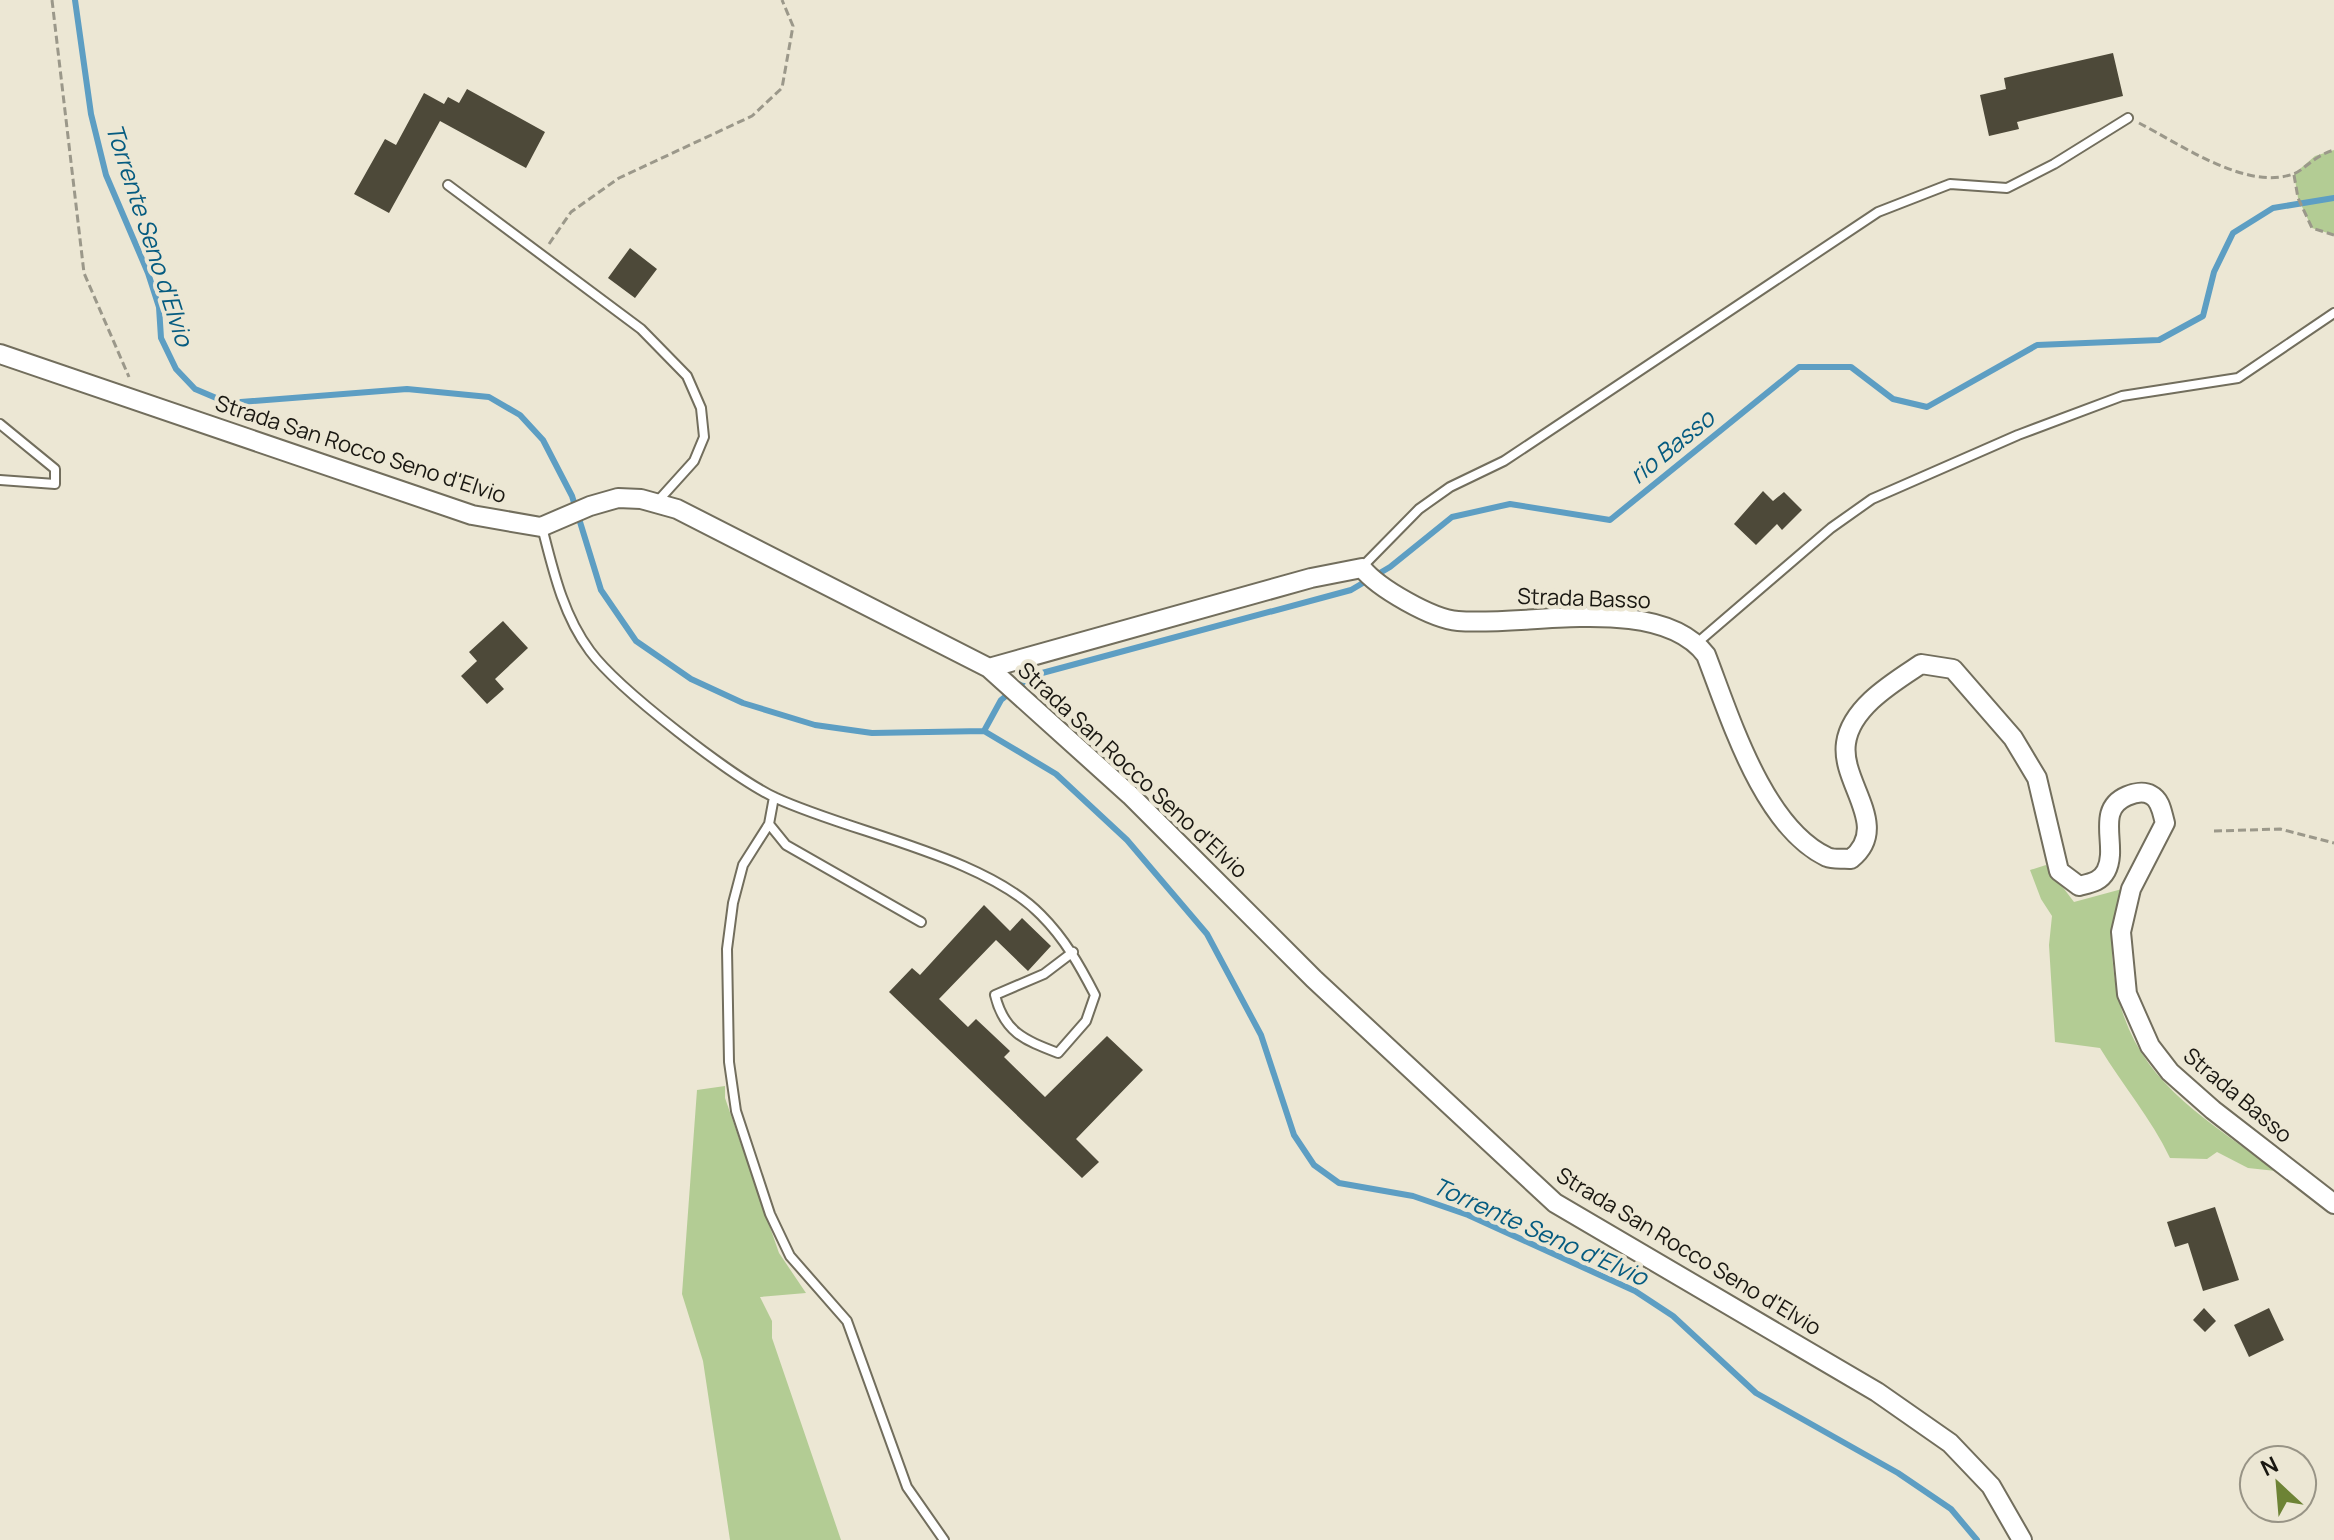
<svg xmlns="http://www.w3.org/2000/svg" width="2334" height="1540" viewBox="0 0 2334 1540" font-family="Manrope,sans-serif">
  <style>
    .green { fill: #b3cc94 }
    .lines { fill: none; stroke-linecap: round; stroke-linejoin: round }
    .stream { stroke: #5d9ec3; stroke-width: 6 }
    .building { fill: #4d4939 }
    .service-casing { stroke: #726e5d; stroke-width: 12 }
    .tertiary-casing { stroke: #726e5d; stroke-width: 22 }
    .path { stroke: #9b988a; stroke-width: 3; stroke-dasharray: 8 4; stroke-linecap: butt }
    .service { stroke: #fff; stroke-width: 8 }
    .tertiary { stroke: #fff; stroke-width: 18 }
    .labels { text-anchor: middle; stroke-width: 8; stroke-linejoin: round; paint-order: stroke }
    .street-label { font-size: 22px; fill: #191711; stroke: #ece7d4 }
    .water-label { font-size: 24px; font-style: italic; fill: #055b80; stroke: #ece7d4 }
  </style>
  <rect width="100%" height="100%" fill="#ece7d4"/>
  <!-- green -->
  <path class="green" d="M 2334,150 L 2334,235 L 2312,228 L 2298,198 L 2294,174 L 2315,156 Z
    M 2046,865 L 2074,902 L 2122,889 C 2119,908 2111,931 2112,950 C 2117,1070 2190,1107 2276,1171 L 2248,1168 L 2217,1152 L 2207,1159 L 2170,1158 C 2151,1118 2123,1086 2100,1048 L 2055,1042 L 2049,945 L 2052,916 L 2041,899 L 2030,870 Z
    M 725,1086 L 725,1098 L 779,1253 L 806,1293 L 760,1297 L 772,1321 L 772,1338 L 841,1540 L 730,1540 L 703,1361 L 682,1294 L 697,1090 Z"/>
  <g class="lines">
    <!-- stream -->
    <path class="stream" d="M 75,0 L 91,114 L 106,175 L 148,273 L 159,307 L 161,338 L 176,369 L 195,389 L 228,403 L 407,389 L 489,397 L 520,415 L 543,440 L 572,496 L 601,590 L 636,641 L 691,679 L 743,703 L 815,725 L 872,733 L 984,731 L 1056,774 L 1127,840 L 1207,934 L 1261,1035 L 1294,1135 L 1314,1165 L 1339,1183 L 1413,1196 L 1468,1215 L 1635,1291 L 1673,1316 L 1756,1393 L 1898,1473 L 1951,1509 L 1977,1540
      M 984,731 L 1001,700 L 1031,676 L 1351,590 L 1390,567 L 1452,517 L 1510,504 L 1610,520 L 1799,367 L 1851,367 L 1893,399 L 1927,407 L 2037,345 L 2159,340 L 2203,316 L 2214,272 L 2233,233 L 2273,208 L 2334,198"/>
  </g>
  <!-- building -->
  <path class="building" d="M 2113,53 L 2123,96 L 2017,122 L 2019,129 L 1989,136 L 1980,95 L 2006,89 L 2004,78 Z
    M 467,89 L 545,132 L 526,168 L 440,121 L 389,213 L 354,194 L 385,139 L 396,145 L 424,93 L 444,104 L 448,97 L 459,103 Z
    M 630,248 L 657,269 L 635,298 L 608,278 Z
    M 1763,491 L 1773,501 L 1784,492 L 1802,510 L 1782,530 L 1777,524 L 1756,545 L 1734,524 Z
    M 503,621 L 528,648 L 495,679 L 504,689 L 487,704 L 461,676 L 477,661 L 469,652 Z
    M 984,905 L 1010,931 L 1022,918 L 1051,946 L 1028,971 L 996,940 L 939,999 L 968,1027 L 976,1019 L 1010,1051 L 1004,1057 L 1045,1097 L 1107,1036 L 1143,1070 L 1076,1139 L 1099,1162 L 1082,1178 L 889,992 L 912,968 L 920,975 Z
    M 2215,1207 L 2239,1280 L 2203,1291 L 2188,1243 L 2175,1247 L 2167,1222 Z
    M 2204,1308 L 2216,1321 L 2205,1332 L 2193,1320 Z
    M 2269,1308 L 2284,1340 L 2249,1357 L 2234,1325 Z"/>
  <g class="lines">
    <!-- service casing -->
    <g class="service-casing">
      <path id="service" d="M 448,185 L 641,329 L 687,376 L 701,408 L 704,437 L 694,461 L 657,502
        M 0,424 L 55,469 L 55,484 L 0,480
        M 542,527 C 553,570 563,615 590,651 C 618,689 733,778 776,798 C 852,833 984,856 1041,915 C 1065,939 1080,966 1095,995 L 1086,1021 L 1058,1053 C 1024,1040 1004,1032 995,995 L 1044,974 L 1073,952
        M 1362,567 L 1419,509 L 1450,487 L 1504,461 L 1878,212 L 1950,184 L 2007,188 L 2054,164 L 2128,118
        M 1697,643 L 1831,528 L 1872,499 L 2018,435 L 2122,396 L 2238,378 L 2334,313
        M 774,797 L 769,824 L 743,865 L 733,903 L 727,949 L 729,1062 L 736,1111 L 770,1214 L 790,1256 L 847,1321 L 907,1487 L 944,1540
        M 769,824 L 786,845 L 921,922"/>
    </g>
    <!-- tertiary casing -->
    <g class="tertiary-casing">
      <path id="tertiary" d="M 0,354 L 472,515 L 541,527 L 590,506 L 618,498 L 641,499 L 677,509 L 989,668 L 1130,795 L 1314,979 L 1555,1203 L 1877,1392 L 1950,1443 L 1991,1486 L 2022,1540
        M 989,668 L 1311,578 L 1362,568 C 1378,588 1432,619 1458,621 C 1527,627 1659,593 1706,655 C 1730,717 1763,827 1827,857 C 1834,860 1844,858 1851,859 C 1892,826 1840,783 1846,743 C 1851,707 1894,682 1921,664 L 1953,669 L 2013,738 L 2037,778 L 2059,871 L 2079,886 C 2091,883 2100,882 2106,871 C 2119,846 2094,810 2127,796 C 2134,793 2144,791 2151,795 C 2161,800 2162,813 2165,823 L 2131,889 L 2121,932 L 2127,994 L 2150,1046 L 2170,1072 L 2213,1110 L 2334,1204"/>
    </g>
    <!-- path -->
    <path class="path" d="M 52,0 L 84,273 L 129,377
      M 2139,123 C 2180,144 2246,191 2293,174 C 2305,170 2313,156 2334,150
      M 2294,175 L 2298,198 L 2312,228 L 2334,235
      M 549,244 L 571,212 L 619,178 L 752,116 L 782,88 L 793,26 L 782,0
      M 2214,831 L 2280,829 L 2334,843"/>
    <!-- service -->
    <use href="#service" class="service"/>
    <!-- tertiary -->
    <use href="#tertiary" class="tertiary"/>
  </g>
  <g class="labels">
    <!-- street labels -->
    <g class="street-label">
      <text transform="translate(361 449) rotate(18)" y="8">Strada San Rocco Seno d'Elvio</text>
      <text transform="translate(1584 598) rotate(2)" y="8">Strada Basso</text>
      <text transform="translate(1133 770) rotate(43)" y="8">Strada San Rocco Seno d'Elvio</text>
      <text transform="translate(2238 1095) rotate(40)" y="8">Strada Basso</text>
      <text transform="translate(1689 1251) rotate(31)" y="8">Strada San Rocco Seno d'Elvio</text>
    </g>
    <!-- water labels -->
    <g class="water-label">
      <text transform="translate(149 235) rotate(72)" y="8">Torrente Seno d'Elvio</text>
      <text transform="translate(1672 447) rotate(-39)" y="8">rio Basso</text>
      <text transform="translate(1540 1232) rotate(24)" y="8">Torrente Seno d'Elvio</text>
    </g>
  </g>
  <!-- north arrow -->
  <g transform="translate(2278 1484) rotate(334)"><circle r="38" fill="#ece7d4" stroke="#989486" stroke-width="2"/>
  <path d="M0-6L14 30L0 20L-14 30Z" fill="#6d8335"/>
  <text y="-12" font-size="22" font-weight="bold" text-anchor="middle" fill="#191711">N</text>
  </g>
</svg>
